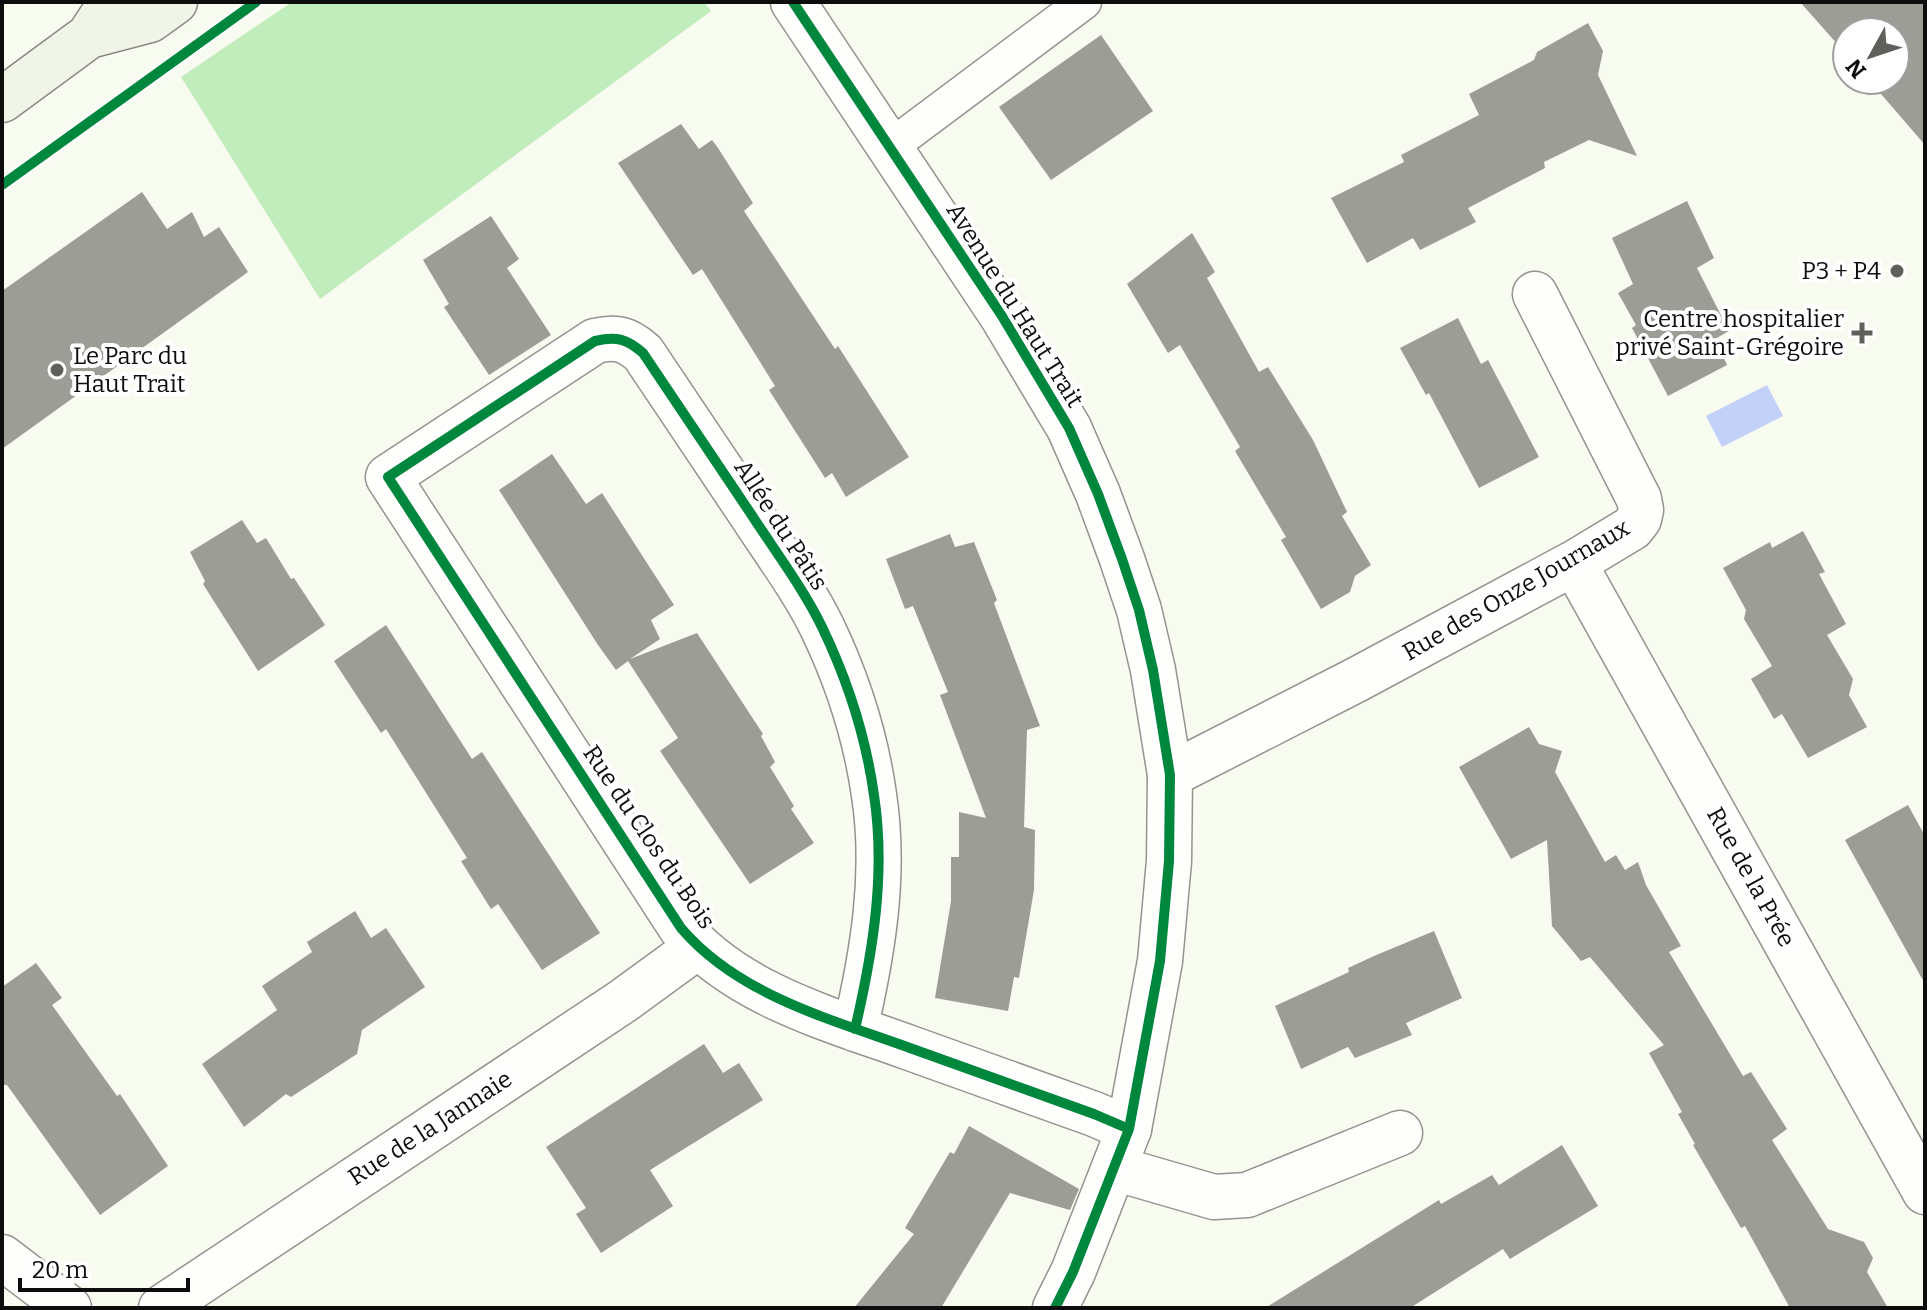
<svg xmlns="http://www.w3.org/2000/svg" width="1927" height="1310" viewBox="0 0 1927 1310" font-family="Bitter,serif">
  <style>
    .forest { fill: #c1ecbb }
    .water { fill: #c3d0f8 }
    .building { fill: #9c9d96 }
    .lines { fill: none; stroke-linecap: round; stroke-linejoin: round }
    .service-casing { stroke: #93948f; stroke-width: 37 }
    .minor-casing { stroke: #93948f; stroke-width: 47 }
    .tertiary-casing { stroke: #93948f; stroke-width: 47 }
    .secondary-casing { stroke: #898b86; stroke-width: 47 }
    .service { stroke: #fefefd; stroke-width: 34 }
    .minor { stroke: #fefefd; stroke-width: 44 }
    .tertiary { stroke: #fefefd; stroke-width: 44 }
    .secondary { stroke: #f1f5e8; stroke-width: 44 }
    .cycleway-casing { stroke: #fff; stroke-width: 15 }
    .cycleway { stroke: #00873e; stroke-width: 10 }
    .poi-dot { fill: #5f605c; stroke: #fff; stroke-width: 3 }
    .labels { text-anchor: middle; stroke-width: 8; stroke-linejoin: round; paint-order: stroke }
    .poi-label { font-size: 24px; fill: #0d0d0d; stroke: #fff; text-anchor: end }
    .street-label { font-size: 24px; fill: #0d0d0d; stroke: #fff }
  </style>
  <rect width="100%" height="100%" fill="#f8fbf0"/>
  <!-- forest -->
  <path class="forest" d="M 292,2 L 704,2 L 711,11 L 320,299 L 181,77 Z"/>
  <!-- water -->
  <path class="water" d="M 1767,385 L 1783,416 L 1722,447 L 1706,416 Z"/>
  <!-- building -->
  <path class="building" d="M 1800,2 L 1925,2 L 1925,145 L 1869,80 L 1895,80 L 1895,32 L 1847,32 L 1847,55 Z
    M 1588,23 L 1603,51 L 1598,75 L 1637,156 L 1589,140 L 1544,162 L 1545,168 L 1468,208 L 1476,222 L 1420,250 L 1413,238 L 1367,263 L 1331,198 L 1404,162 L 1401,155 L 1479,115 L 1469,94 L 1534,60 L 1537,52 Z
    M 1101,35 L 1153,111 L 1051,180 L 999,107 Z
    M 681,124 L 699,149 L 712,140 L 718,148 L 753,203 L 744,211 L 835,349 L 838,346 L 909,457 L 846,497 L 832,473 L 825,478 L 769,390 L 775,386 L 702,269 L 693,275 L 618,163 Z
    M 142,192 L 167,229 L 192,212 L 204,237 L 219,227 L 248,272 L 2,449 L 2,291 Z
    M 1687,201 L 1714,258 L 1697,268 L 1729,331 L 1715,339 L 1727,365 L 1668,396 L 1632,328 L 1636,325 L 1618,293 L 1633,284 L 1612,238 Z
    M 491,216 L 519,259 L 507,268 L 551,335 L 489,375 L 444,307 L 449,304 L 423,260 Z
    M 1192,233 L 1215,272 L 1207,278 L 1259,372 L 1268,367 L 1313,440 L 1347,512 L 1342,516 L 1371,565 L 1355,576 L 1350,592 L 1321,609 L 1281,540 L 1286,537 L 1235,451 L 1240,447 L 1180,345 L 1168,353 L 1127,284 Z
    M 1458,318 L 1481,364 L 1488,360 L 1539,457 L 1479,488 L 1429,393 L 1426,395 L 1400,348 Z
    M 552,454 L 586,504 L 602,493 L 674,605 L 651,620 L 660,639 L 630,659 L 697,633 L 763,734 L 761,736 L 775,762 L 770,767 L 794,806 L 791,809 L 814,843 L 750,884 L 660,751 L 678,738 L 628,661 L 616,670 L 598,645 L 499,490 Z
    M 242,520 L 257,543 L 266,538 L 291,579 L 294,578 L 325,625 L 258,671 L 203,584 L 205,581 L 190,552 Z
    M 1803,531 L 1825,572 L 1819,574 L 1846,624 L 1827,635 L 1853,679 L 1849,695 L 1867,727 L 1808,758 L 1782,714 L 1774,719 L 1751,679 L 1772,666 L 1744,619 L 1746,610 L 1723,568 L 1770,542 L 1772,548 Z
    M 950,534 L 955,547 L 974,542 L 997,600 L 994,603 L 1040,726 L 1027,730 L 1024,827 L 1035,830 L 1034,890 L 1019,978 L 1014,977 L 1008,1011 L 935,998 L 951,901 L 951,857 L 959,857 L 959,812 L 986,818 L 940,695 L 948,692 L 913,606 L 905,609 L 886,559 Z
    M 386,625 L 472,759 L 482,752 L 600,933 L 542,970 L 498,904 L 491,909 L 461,861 L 467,858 L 386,729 L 381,733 L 334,661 Z
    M 1529,727 L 1539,744 L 1562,751 L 1555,772 L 1605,862 L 1616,855 L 1625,870 L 1638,862 L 1646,885 L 1681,946 L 1669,952 L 1743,1076 L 1751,1072 L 1787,1129 L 1772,1140 L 1828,1229 L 1864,1242 L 1873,1258 L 1867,1272 L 1888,1308 L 1790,1308 L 1745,1226 L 1741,1228 L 1693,1145 L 1695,1144 L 1678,1114 L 1682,1112 L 1649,1053 L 1664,1045 L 1590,957 L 1581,961 L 1552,926 L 1547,840 L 1511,859 L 1459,767 Z
    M 1908,805 L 1925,836 L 1925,984 L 1845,840 Z
    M 355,911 L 371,938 L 386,928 L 425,987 L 362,1030 L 357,1054 L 291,1097 L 286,1094 L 244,1127 L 202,1064 L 277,1010 L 262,986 L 312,952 L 307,942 Z
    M 1434,931 L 1462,998 L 1406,1023 L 1412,1035 L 1355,1058 L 1348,1047 L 1301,1069 L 1275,1006 L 1349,972 L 1348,968 L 1374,956 Z
    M 36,963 L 62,998 L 52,1005 L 117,1096 L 120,1094 L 168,1166 L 100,1215 L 7,1085 L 2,1085 L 2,987 Z
    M 704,1044 L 723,1073 L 739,1063 L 763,1100 L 650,1170 L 673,1206 L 601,1253 L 576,1214 L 586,1208 L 546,1147 Z
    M 969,1126 L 1079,1189 L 1070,1210 L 1010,1193 L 941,1308 L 854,1308 L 914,1234 L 905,1228 L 950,1152 L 954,1154 Z
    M 1562,1145 L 1598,1206 L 1510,1259 L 1503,1249 L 1410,1308 L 1265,1308 L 1439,1200 L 1441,1204 L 1492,1175 L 1499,1185 Z"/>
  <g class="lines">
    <!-- service casing -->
    <g class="service-casing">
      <path id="service" d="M 890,147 L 1084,2"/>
    </g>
    <!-- minor casing -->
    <g class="minor-casing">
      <path id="minor" d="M 1574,563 L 1925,1192
        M 1170,775 L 1356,680 L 1574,563 L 1632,528 L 1639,519 L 1641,510 L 1639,499 L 1535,294
        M 855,1029 C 873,952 886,873 874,795 C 866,738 847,679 822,627 C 803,588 775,551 751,514 C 715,461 679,407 643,353 C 627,339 617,336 595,341 L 388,477 L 681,928 C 738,995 830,1019 910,1048 C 971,1070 1033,1092 1094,1114 L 1129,1129
        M 1114,1168 L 1214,1197 L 1247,1195 L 1400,1133
        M 2,1257 L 69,1308
        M 161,1308 L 623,1001 L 697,947"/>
    </g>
    <!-- tertiary casing -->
    <g class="tertiary-casing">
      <path id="tertiary" d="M 793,2 L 1002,316 L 1069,428 L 1098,494 L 1122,559 L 1139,610 L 1153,670 L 1170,775 L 1169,861 L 1160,961 L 1129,1129 L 1073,1272 L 1055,1308"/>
    </g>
    <!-- secondary casing -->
    <g class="secondary-casing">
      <path id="secondary" d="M 89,36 L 150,20 L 175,2
        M 2,100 L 89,36 L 111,2"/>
    </g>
    <!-- service -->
    <use href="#service" class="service"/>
    <!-- minor -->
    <use href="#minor" class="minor"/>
    <!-- tertiary -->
    <use href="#tertiary" class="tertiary"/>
    <!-- secondary -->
    <use href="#secondary" class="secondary"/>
    <!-- cycleway casing -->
    <g class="cycleway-casing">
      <path id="cycleway" d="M 793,2 L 1002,316 L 1069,428 L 1098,494 L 1122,559 L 1139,610 L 1153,670 L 1170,775 L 1169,861 L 1160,961 L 1129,1129 L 1073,1272 L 1055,1308
        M 2,185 L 256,2
        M 855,1029 C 873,952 886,873 874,795 C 866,738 847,679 822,627 C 803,588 775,551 751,514 C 715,461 679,407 643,353 C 627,339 617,336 595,341 L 388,477 L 681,928 C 738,995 830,1019 910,1048 C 971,1070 1033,1092 1094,1114 L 1129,1129"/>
    </g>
    <!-- cycleway -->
    <use href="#cycleway" class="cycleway"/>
  </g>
  <!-- markers -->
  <g class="poi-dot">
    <circle cx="1897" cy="271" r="8"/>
    <path d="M1858 321h8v8h8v8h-8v8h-8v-8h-8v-8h8z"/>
    <circle cx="57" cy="370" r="8"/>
  </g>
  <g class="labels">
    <!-- poi labels -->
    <g class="poi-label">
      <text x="1881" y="279">P3 + P4</text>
      <text x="1844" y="327">Centre hospitalier<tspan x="1844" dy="28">privé Saint-Grégoire</tspan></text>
      <text x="73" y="364" text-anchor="start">Le Parc du<tspan x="73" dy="28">Haut Trait</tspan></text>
    </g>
    <!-- street labels -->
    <g class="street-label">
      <text transform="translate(1015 305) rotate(58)" y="8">Avenue du Haut Trait</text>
      <text transform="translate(781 525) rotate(57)" y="8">Allée du Pâtis</text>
      <text transform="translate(1516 590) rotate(-30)" y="8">Rue des Onze Journaux</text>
      <text transform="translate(649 837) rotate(56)" y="8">Rue du Clos du Bois</text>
      <text transform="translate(1751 877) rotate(61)" y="8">Rue de la Prée</text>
      <text transform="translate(430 1128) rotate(-33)" y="8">Rue de la Jannaie</text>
    </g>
  </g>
  <!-- border -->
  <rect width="1927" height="1310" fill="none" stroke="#0d0d0d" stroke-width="8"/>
  <!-- north arrow -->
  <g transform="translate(1871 56) rotate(230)"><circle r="38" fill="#ffffff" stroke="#9e9e9e" stroke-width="2"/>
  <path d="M0-6L14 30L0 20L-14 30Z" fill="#5f605c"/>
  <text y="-12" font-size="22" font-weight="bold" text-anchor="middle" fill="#0d0d0d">N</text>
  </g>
  <!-- scale -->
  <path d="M20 1278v12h168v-12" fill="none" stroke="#0d0d0d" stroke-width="4"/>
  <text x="32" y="1278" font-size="24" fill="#0d0d0d" stroke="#ffffff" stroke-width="6" paint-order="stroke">20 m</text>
</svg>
